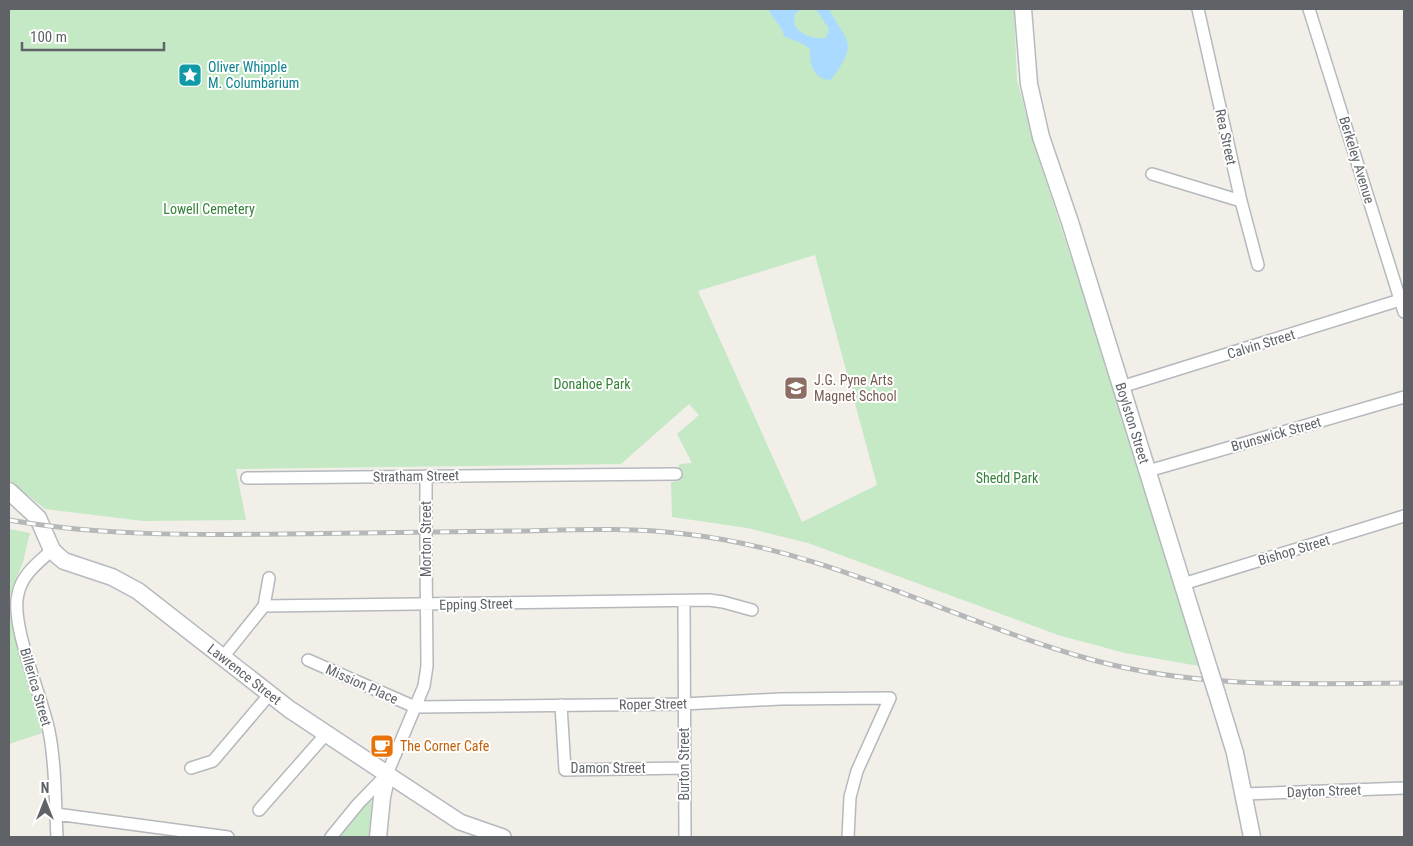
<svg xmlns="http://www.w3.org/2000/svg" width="1413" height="846" viewBox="0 0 1413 846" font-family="'Roboto Condensed',sans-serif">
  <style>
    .green { fill: #c5e8c5; fill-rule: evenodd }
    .water { fill: #aadaff }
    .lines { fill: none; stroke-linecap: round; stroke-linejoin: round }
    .minor-casing { stroke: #b5b8bc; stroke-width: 14 }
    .tertiary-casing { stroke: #b5b8bc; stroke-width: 18 }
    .secondary-casing { stroke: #b6babf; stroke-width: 19 }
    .minor { stroke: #fff; stroke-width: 11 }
    .tertiary { stroke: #fff; stroke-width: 15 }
    .secondary { stroke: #fff; stroke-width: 16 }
    .rail-casing { stroke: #b6b7b8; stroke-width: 5 }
    .rail { stroke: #fff; stroke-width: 3; stroke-dasharray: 9; stroke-linecap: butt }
    .minor-bridge-casing { stroke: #b5b8bc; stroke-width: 14; stroke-linecap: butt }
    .secondary-bridge-casing { stroke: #b6babf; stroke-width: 19; stroke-linecap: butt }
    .minor-bridge { stroke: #fff; stroke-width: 11 }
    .secondary-bridge { stroke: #fff; stroke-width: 16 }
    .labels { text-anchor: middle; stroke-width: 4; stroke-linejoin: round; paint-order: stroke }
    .culture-label { font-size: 14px; fill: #0d838f; stroke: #fff; text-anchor: start }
    .street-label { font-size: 14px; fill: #5f6368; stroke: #fff }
    .park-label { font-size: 14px; fill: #348238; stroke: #fff }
    .education-label { font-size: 14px; fill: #785e54; stroke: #fff; text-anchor: start }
    .food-label { font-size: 14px; fill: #c56008; stroke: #fff; text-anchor: start }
  </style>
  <rect width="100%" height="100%" fill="#f1efe8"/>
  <!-- green -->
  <path class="green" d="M 9,9 L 1014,9 L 1017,80 L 1034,145 L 1095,331 L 1199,666 L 1125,653 L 1058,635 L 808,543 L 747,528 L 672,517 L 671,482 L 679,481 L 679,464 L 692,463 L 677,434 L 699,415 L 689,404 L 621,464 L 236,469 L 246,520 L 143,521 L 45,509 L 9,480 ZM 815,255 L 877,485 L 802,522 L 698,291 Z
    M 9,529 L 30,533 L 23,562 L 9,597 Z
    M 9,607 L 42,733 L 9,744 Z
    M 372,797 L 369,837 L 336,837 Z"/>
  <!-- water -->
  <path class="water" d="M 769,9 L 803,9 L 795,13 L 794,24 C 799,34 814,40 826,38 L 829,29 L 817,11 L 813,9 L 829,9 C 848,44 859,42 831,80 C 814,80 809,64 810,50 L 805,45 L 784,36 C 783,25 771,20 769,9 Z"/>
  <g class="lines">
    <!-- minor casing -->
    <g class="minor-casing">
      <path id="minor" d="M 1198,9 L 1241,201 L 1258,265
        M 1309,9 L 1404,312
        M 1152,174 L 1241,201
        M 1121,387 L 1400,300
        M 1148,471 L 1404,397
        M 426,476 L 426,517
        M 247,478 L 676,474
        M 52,550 C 38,563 22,574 18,594 C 10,625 42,696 49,731 C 56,766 55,802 57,837
        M 1183,584 L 1404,516
        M 684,601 L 685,837
        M 264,606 L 269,578
        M 223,657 L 264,606 L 709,600 L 723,602 L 752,610
        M 308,660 L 415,707 L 684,704 L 780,699 L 890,698 L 857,771 L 850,797 L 848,837
        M 561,705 L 565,770 L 684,768
        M 191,768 L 213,761 L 269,695
        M 1244,794 L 1404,788
        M 259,810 L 326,734
        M 56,814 L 228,837
        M 331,837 L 358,804 L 387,774 L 424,686 L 427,666 L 426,554"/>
    </g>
    <!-- tertiary casing -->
    <g class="tertiary-casing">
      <path id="tertiary" d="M 387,774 L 460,822 L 503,837"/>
    </g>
    <!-- secondary casing -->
    <g class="secondary-casing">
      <g id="secondary">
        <path id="s1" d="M 1023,9 L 1029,84 L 1041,137 L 1070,222 L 1209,669"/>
        <path id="s2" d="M 9,491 L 38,518 L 52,550 L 58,556 L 64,561 L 112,577 L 138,591 L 289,709 L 387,774 L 382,797 L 378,837"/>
        <path d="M 1217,694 L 1235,753 L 1252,837"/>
      </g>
    </g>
    <!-- minor -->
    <use href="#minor" class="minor"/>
    <!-- tertiary -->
    <use href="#tertiary" class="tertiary"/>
    <!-- secondary -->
    <use href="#secondary" class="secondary"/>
    <!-- rail casing -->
    <g class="rail-casing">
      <path id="rail" d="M 9,520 C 100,536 193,535 286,534 C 362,533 438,532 514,531 C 571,530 628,527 685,534 C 829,550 955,622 1093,660 C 1195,688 1299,684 1404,683"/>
    </g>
    <!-- rail -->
    <use href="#rail" class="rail"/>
    <!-- minor-bridge casing -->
    <g class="minor-bridge-casing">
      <path id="minor-bridge" d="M 426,517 L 426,554"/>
    </g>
    <!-- secondary-bridge casing -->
    <g class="secondary-bridge-casing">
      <path id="secondary-bridge" d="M 1209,669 L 1217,694"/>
    </g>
    <!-- minor-bridge -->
    <use href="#minor-bridge" class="minor-bridge"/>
    <!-- secondary-bridge -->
    <use href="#secondary-bridge" class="secondary-bridge"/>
  </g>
  <!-- icons -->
  <defs>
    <g id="sight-square" transform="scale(1.25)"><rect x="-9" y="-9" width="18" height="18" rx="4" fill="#0f9aa8" stroke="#fff"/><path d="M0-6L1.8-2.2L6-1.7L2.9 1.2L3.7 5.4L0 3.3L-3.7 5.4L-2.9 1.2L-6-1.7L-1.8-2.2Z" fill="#fff"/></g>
    <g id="school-square" transform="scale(1.25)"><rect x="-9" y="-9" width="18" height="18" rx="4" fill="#8d6e63" stroke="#fff"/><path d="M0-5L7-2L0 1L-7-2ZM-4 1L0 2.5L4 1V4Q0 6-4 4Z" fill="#fff"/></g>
    <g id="cafe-square" transform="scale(1.25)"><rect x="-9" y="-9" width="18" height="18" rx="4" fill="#e8710a" stroke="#fff"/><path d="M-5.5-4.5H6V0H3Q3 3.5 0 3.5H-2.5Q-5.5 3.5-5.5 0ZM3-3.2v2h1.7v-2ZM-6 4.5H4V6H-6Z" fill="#fff"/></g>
  </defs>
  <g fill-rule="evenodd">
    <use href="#sight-square" x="190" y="75"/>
    <use href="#school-square" x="796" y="388"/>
    <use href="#cafe-square" x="382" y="746"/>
  </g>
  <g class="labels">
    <!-- culture labels -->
    <g class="culture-label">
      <text x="208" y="72">Oliver Whipple<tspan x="208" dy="16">M. Columbarium</tspan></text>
    </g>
    <!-- street labels -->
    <g class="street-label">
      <text transform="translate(1226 137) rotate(78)" y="5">Rea Street</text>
      <text transform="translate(1357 160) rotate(73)" y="5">Berkeley Avenue</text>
      <text transform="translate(1261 344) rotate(-17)" y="5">Calvin Street</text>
      <text dy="5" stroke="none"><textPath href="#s1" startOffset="430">Boylston Street</textPath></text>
      <text transform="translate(1276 434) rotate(-16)" y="5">Brunswick Street</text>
      <text transform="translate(416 476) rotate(-1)" y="5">Stratham Street</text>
      <text transform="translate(426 539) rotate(-90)" y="5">Morton Street</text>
      <text transform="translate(1294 550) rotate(-17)" y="5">Bishop Street</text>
      <text transform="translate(476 604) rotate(-1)" y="5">Epping Street</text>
      <text dy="5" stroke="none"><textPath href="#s2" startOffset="306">Lawrence Street</textPath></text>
      <text transform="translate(362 684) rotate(24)" y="5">Mission Place</text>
      <text transform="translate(36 687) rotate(74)" y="5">Billerica Street</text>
      <text transform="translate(653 704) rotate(-1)" y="5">Roper Street</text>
      <text transform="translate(684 764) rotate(-90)" y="5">Burton Street</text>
      <text x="608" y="773">Damon Street</text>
      <text transform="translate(1324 791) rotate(-2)" y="5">Dayton Street</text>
    </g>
    <!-- park labels -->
    <g class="park-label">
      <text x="209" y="214">Lowell Cemetery</text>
      <text x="592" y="389">Donahoe Park</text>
      <text x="1007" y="483">Shedd Park</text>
    </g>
    <!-- education labels -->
    <g class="education-label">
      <text x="814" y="385">J.G. Pyne Arts<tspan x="814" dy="16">Magnet School</tspan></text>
    </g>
    <!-- food labels -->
    <g class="food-label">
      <text x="400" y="751">The Corner Cafe</text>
    </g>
  </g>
  <!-- border -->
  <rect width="1413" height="846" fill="none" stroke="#5f6368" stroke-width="20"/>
  <!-- north arrow -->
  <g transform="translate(45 801)" stroke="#ffffff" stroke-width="4" paint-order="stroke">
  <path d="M0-4L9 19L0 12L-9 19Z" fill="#5f6368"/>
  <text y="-8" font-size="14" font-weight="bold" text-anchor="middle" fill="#5f6368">N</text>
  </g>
  <!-- scale -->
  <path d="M22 42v8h142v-8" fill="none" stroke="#5f6368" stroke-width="2.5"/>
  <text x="30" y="42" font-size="15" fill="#5f6368" stroke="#ffffff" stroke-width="4" paint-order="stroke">100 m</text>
</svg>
